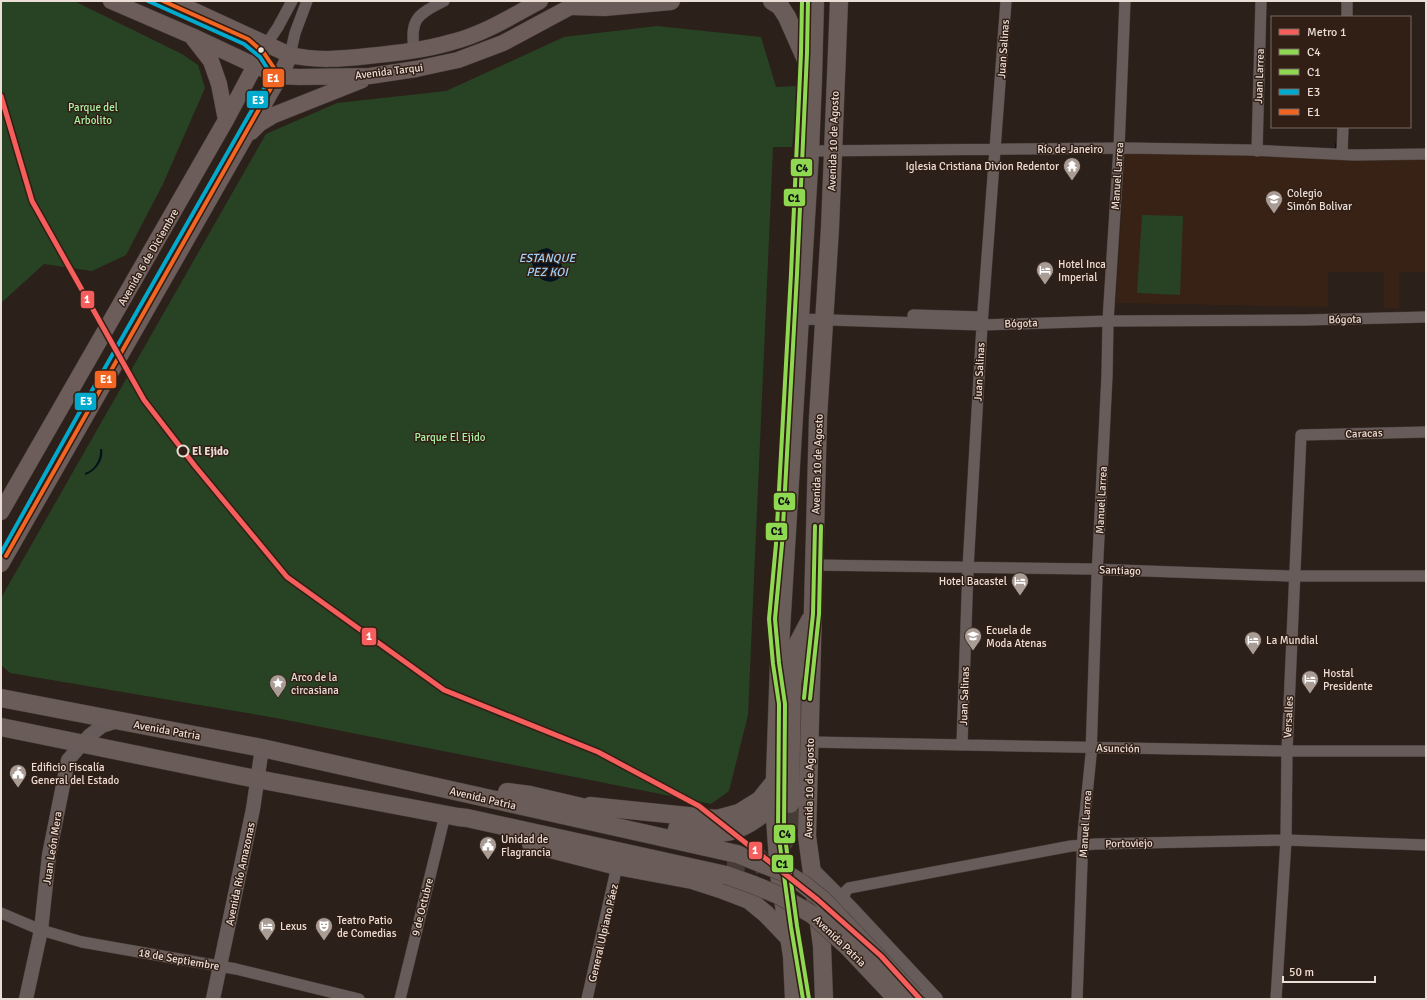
<svg xmlns="http://www.w3.org/2000/svg" width="1427" height="1000" font-family="Signika,sans-serif">
	<rect width="100%" height="100%" fill="#2b201a"/>
	<!-- built -->
	<path fill="#382215" d="M 1125,154 L 1426,155 L 1426,272 L 1399,272 L 1399,309 L 1384,308 L 1384,272 L 1328,272 L 1328,307 L 1116,303 Z"/>
	<!-- green -->
	<path fill="#284323" d="M 1,1 L 74,1 L 182,54 L 198,65 L 205,88 L 163,184 L 126,255 L 92,271 L 44,264 L 1,303 Z
		M 657,26 L 761,37 L 776,87 L 799,86 L 792,147 L 773,147 L 748,715 L 729,791 L 711,804 L 276,718 L 10,673 L 1,665 L 1,598 L 266,134 L 337,103 L 446,91 L 564,37 Z
		M 1142,215 L 1183,216 L 1180,295 L 1137,293 Z"/>
	<!-- water -->
	<path fill="#04111e" d="M 547,248 C 559,253 564,264 562,276 C 554,283 550,283 541,279 C 530,265 525,253 547,248 Z
		M 100,449 L 102,449 C 104,460 96,471 85,475 L 85,473 C 95,470 101,459 100,449 Z"/>
	<g fill="none" stroke-linecap="round" stroke-linejoin="round">
		<!-- stream -->
		<path stroke="#04111e" stroke-width="3.5" d="M 1336,153 L 1337,144"/>
		<!-- primary-tunnel -->
		<path stroke="#483c36" stroke-width="18" stroke-dasharray="18 9" stroke-linecap="butt" d="M 727,864 C 734,864 743,866 751,866 C 764,864 787,845 789,832 C 790,823 790,813 790,804"/>
		<!-- minor casing -->
		<g stroke="#443b36" stroke-width="12">
			<path id="minor" d="M 1347,17 L 1347,1
				M 266,45 L 278,27 L 292,1
				M 414,51 C 410,18 417,15 444,1
				M 290,55 L 295,33 L 307,1
				M 810,151 L 1126,148 L 1249,150 L 1354,155 L 1426,154
				M 1257,151 L 1261,1
				M 1342,154 L 1343,127
				M 913,315 L 982,317
				M 800,319 L 982,325 L 1108,321 L 1305,320 L 1426,317
				M 814,565 L 1090,569 L 1289,576 L 1426,576
				M 810,742 L 1287,751 L 1426,751
				M 962,744 L 968,568 L 982,325 L 1006,1
				M 843,899 L 846,891 L 849,888 L 1071,846 L 1096,844 L 1286,840 L 1426,845
				M 1,913 L 41,930 L 82,942 L 236,969 L 359,999
				M 400,999 L 445,815
				M 587,999 L 617,866
				M 1077,999 L 1083,834 L 1091,755 L 1097,576 L 1107,376 L 1108,321 L 1119,148 L 1125,1
				M 1276,999 L 1286,840 L 1287,751 L 1301,435 L 1426,432"/>
		</g>
		<!-- tertiary casing -->
		<g stroke="#443b36" stroke-width="15">
			<path id="tertiary" d="M 811,868 L 851,908 L 936,999
				M 26,999 L 41,930 L 49,855 L 68,760 L 89,736 L 102,726 L 117,721
				M 213,999 L 253,809 L 262,748"/>
		</g>
		<!-- secondary casing -->
		<g stroke="#443b36" stroke-width="17">
			<path id="secondary" d="M 111,1 L 192,36 L 256,66 L 280,76 L 299,77 L 370,76 L 416,69 L 458,60 L 503,43 L 572,6
				M 173,1 L 290,55 C 316,61 342,59 368,56 C 397,53 425,50 452,42 C 484,34 512,16 540,1
				M 193,38 L 211,61 L 219,84 L 226,120
				M 251,132 L 259,124 L 274,115 L 362,80
				M 1,512 L 226,120 L 266,45
				M 1,564 L 280,76 L 290,55"/>
		</g>
		<!-- primary casing -->
		<g stroke="#443b36" stroke-width="19">
			<path id="primary" d="M 772,1 L 780,6 L 787,17 L 811,71
				M 572,6 L 604,7 L 671,1
				M 1,698 L 262,748 L 737,854
				M 1,727 L 241,776 L 458,817 L 467,818 L 726,875
				M 507,792 L 530,795 L 603,812
				M 790,804 L 792,684 L 798,643 L 810,620
				M 590,806 L 717,819 L 739,813 L 760,800 L 775,781
				M 677,829 C 720,838 742,835 774,804
				M 531,844 L 617,866 L 692,880 L 723,890 L 749,900 L 766,914 L 789,938
				M 794,999 L 792,956 L 779,874 L 774,804 L 779,663 L 810,152 L 813,78 L 815,1
				M 824,999 L 822,946 L 807,836 L 818,418 L 830,228 L 839,1"/>
		</g>
		<!-- minor -->
		<use href="#minor" stroke="#675c5a" stroke-width="11"/>
		<!-- tertiary -->
		<use href="#tertiary" stroke="#675c5a" stroke-width="14"/>
		<!-- secondary -->
		<use href="#secondary" stroke="#6c5d5b" stroke-width="16"/>
		<!-- primary -->
		<use href="#primary" stroke="#6a5c59" stroke-width="18"/>
		<!-- primary-bridge casing -->
		<g stroke="#443b36" stroke-width="19" stroke-linecap="butt">
			<path id="primary-bridge" d="M 737,854 L 785,873 L 803,884 L 823,900 L 915,997
				M 726,875 L 754,885 L 778,895 L 813,915 L 848,947 L 897,999"/>
		</g>
		<!-- primary-bridge -->
		<use href="#primary-bridge" stroke="#6a5c59" stroke-width="18"/>
		<!-- bus-1 casing -->
		<g stroke="#311e14" stroke-width="7">
			<path id="bus-1" d="M 808,1 L 807,53 L 797,274 L 782,544 L 775,619 L 779,663 L 785,704 L 784,830 L 797,926 L 809,999
				M 804,698 L 813,614 L 815,526"/>
		</g>
		<!-- bus-2 casing -->
		<g stroke="#311e14" stroke-width="7">
			<path id="bus-2" d="M 802,1 L 801,53 L 791,274 L 776,544 L 769,619 L 773,664 L 779,704 L 778,831 L 791,927 L 803,999
				M 810,699 L 819,614 L 821,526"/>
		</g>
		<!-- bus-3 casing -->
		<g stroke="#311e14" stroke-width="7">
			<path id="bus-3" d="M 1,553 L 78,415 L 265,87 L 269,71 L 260,57 L 244,44 L 148,1"/>
		</g>
		<!-- bus-4 casing -->
		<g stroke="#311e14" stroke-width="7">
			<path id="bus-4" d="M 6,556 L 271,88 L 275,72 L 274,68 L 264,53 L 248,39 L 163,1"/>
		</g>
		<!-- bus-1 -->
		<use href="#bus-1" stroke="#8fd952" stroke-width="4"/>
		<!-- bus-2 -->
		<use href="#bus-2" stroke="#8fd952" stroke-width="4"/>
		<!-- bus-3 -->
		<use href="#bus-3" stroke="#00a9ce" stroke-width="4"/>
		<!-- bus-4 -->
		<use href="#bus-4" stroke="#f26522" stroke-width="4"/>
		<!-- metro-1 casing -->
		<g stroke="#311e14" stroke-width="8">
			<path id="metro-1" d="M 1,96 L 32,201 L 144,400 L 195,466 L 287,577 L 444,690 L 598,752 L 699,806 L 818,900 L 881,956 L 920,999"/>
		</g>
		<!-- metro-1 -->
		<use href="#metro-1" stroke="#f55e5d" stroke-width="5"/>
	</g>
	<!-- icons -->
	<defs>
		<g id="temple-pin" transform="scale(0.9)"><path d="M0 17L-7.5 6A9.5 9.5 0 1 1 7.5 6Z" fill="#a89c95" stroke="#311e14"/><path d="M0-6L5-2H3V0L6.5 2.5H4V6H1.5V3h-3V6H-4V2.5H-6.5L-3 0V-2H-5Z" fill="#fff"/></g>
		<g id="university-pin" transform="scale(0.9)"><path d="M0 17L-7.5 6A9.5 9.5 0 1 1 7.5 6Z" fill="#a89c95" stroke="#311e14"/><path d="M0-5L7-2L0 1L-7-2ZM-4 1L0 2.5L4 1V4Q0 6-4 4Z" fill="#fff"/></g>
		<g id="hotel-pin" transform="scale(0.9)"><path d="M0 17L-7.5 6A9.5 9.5 0 1 1 7.5 6Z" fill="#a89c95" stroke="#311e14"/><path d="M-6-4.5h1.5V1H6V5H4.5V3h-9V5H-6ZM-4 0a1.8 1.8 0 1 1 3.6 0ZM.5 0V-2.5h3Q6-2.5 6 0Z" fill="#fff"/></g>
		<g id="school-pin" transform="scale(0.9)"><path d="M0 17L-7.5 6A9.5 9.5 0 1 1 7.5 6Z" fill="#a89c95" stroke="#311e14"/><path d="M0-5L7-2L0 1L-7-2ZM-4 1L0 2.5L4 1V4Q0 6-4 4Z" fill="#fff"/></g>
		<g id="sight-pin" transform="scale(0.9)"><path d="M0 17L-7.5 6A9.5 9.5 0 1 1 7.5 6Z" fill="#a89c95" stroke="#311e14"/><path d="M0-6L1.8-2.2L6-1.7L2.9 1.2L3.7 5.4L0 3.3L-3.7 5.4L-2.9 1.2L-6-1.7L-1.8-2.2Z" fill="#fff"/></g>
		<g id="civic-pin" transform="scale(0.9)"><path d="M0 17L-7.5 6A9.5 9.5 0 1 1 7.5 6Z" fill="#a89c95" stroke="#311e14"/><path d="M-.6-6.5H3V-4.5H.6V-3L4-1V1h2V6H-6V1h2V-1L-.6-3ZM-1.2 2.5V6h2.4V2.5Z" fill="#fff"/></g>
		<g id="theatre-pin" transform="scale(0.9)"><path d="M0 17L-7.5 6A9.5 9.5 0 1 1 7.5 6Z" fill="#a89c95" stroke="#311e14"/><path d="M-5-5.5Q0-4 5-5.5V0Q5 5 0 6Q-5 5-5 0ZM-3.3-2.5H-1v1.5H-3.3ZM1-2.5H3.3v1.5H1ZM-2.8 1Q0 5.5 2.8 1Z" fill="#fff"/></g>
	</defs>
	<g fill-rule="evenodd">
		<use href="#temple-pin" x="1072" y="166"/>
		<use href="#university-pin" x="1274" y="199"/>
		<use href="#hotel-pin" x="1045" y="270"/>
		<use href="#hotel-pin" x="1020" y="581"/>
		<use href="#school-pin" x="973" y="636"/>
		<use href="#hotel-pin" x="1253" y="640"/>
		<use href="#hotel-pin" x="1310" y="679"/>
		<use href="#sight-pin" x="278" y="683"/>
		<use href="#civic-pin" x="18" y="773"/>
		<use href="#civic-pin" x="488" y="845"/>
		<use href="#hotel-pin" x="267" y="926"/>
		<use href="#theatre-pin" x="324" y="926"/>
	</g>
	<!-- markers -->
	<circle fill="#ebded7" stroke="#311e14" stroke-width="1.5" cx="261" cy="50" r="3.5"/>
	<circle fill="#311e14" stroke="#ebded7" stroke-width="2" cx="183" cy="451" r="5.5"/>
	<g text-anchor="middle" stroke-width="3" stroke-linejoin="round" paint-order="stroke">
		<!-- street labels -->
		<g font-size="11" fill="#ebded7" stroke="#311e14">
			<text transform="translate(1003 49) rotate(-86)" y="4">Juan Salinas</text>
			<text transform="translate(389 71) rotate(-7)" y="4">Avenida Tarqui</text>
			<text transform="translate(1259 76) rotate(-88)" y="4">Juan Larrea</text>
			<text transform="translate(833 141) rotate(-88)" y="4">Avenida 10 de Agosto</text>
			<text x="1070" y="153">Río de Janeiro</text>
			<text transform="translate(1117 176) rotate(-86)" y="4">Manuel Larrea</text>
			<text transform="translate(148 257) rotate(-60)" y="4">Avenida 6 de Diciembre</text>
			<text transform="translate(1345 319) rotate(-1)" y="4">Bógota</text>
			<text transform="translate(1021 323) rotate(-2)" y="4">Bógota</text>
			<text transform="translate(979 372) rotate(-87)" y="4">Juan Salinas</text>
			<text transform="translate(1364 433) rotate(-2)" y="4">Caracas</text>
			<text transform="translate(817 464) rotate(-88)" y="4">Avenida 10 de Agosto</text>
			<text transform="translate(1101 500) rotate(-87)" y="4">Manuel Larrea</text>
			<text transform="translate(1120 570) rotate(2)" y="4">Santiago</text>
			<text transform="translate(964 696) rotate(-88)" y="4">Juan Salinas</text>
			<text transform="translate(1288 717) rotate(-87)" y="4">Versalles</text>
			<text transform="translate(167 730) rotate(10)" y="4">Avenida Patria</text>
			<text transform="translate(1118 748) rotate(1)" y="4">Asunción</text>
			<text transform="translate(809 788) rotate(-89)" y="4">Avenida 10 de Agosto</text>
			<text transform="translate(483 798) rotate(13)" y="4">Avenida Patria</text>
			<text transform="translate(1085 824) rotate(-86)" y="4">Manuel Larrea</text>
			<text transform="translate(1129 843) rotate(-1)" y="4">Portoviejo</text>
			<text transform="translate(52 848) rotate(-81)" y="4">Juan León Mera</text>
			<text transform="translate(240 874) rotate(-78)" y="4">Avenida Río Amazonas</text>
			<text transform="translate(422 907) rotate(-76)" y="4">9 de Octubre</text>
			<text transform="translate(603 933) rotate(-77)" y="4">General Ulpiano Páez</text>
			<text transform="translate(840 941) rotate(44)" y="4">Avenida Patria</text>
			<text transform="translate(179 959) rotate(10)" y="4">18 de Septiembre</text>
		</g>
		<!-- park labels -->
		<g font-size="11" fill="#a9f2a3" stroke="#311e14">
			<text x="93" y="111">Parque del<tspan x="93" dy="13">Arbolito</tspan></text>
			<text x="450" y="441">Parque El Ejido</text>
		</g>
		<!-- poi labels -->
		<g font-size="11" fill="#ebded7" stroke="#311e14" text-anchor="start">
			<text x="1059" y="170" text-anchor="end">Iglesia Cristiana Divion Redentor</text>
			<text x="1287" y="197">Colegio<tspan x="1287" dy="13">Simón Bolivar</tspan></text>
			<text x="1058" y="268">Hotel Inca<tspan x="1058" dy="13">Imperial</tspan></text>
			<text x="1007" y="585" text-anchor="end">Hotel Bacastel</text>
			<text x="986" y="634">Ecuela de<tspan x="986" dy="13">Moda Atenas</tspan></text>
			<text x="1266" y="644">La Mundial</text>
			<text x="1323" y="677">Hostal<tspan x="1323" dy="13">Presidente</tspan></text>
			<text x="291" y="681">Arco de la<tspan x="291" dy="13">circasiana</tspan></text>
			<text x="31" y="771">Edificio Fiscalía<tspan x="31" dy="13">General del Estado</tspan></text>
			<text x="501" y="843">Unidad de<tspan x="501" dy="13">Flagrancia</tspan></text>
			<text x="337" y="924">Teatro Patio<tspan x="337" dy="13">de Comedias</tspan></text>
			<text x="280" y="930">Lexus</text>
		</g>
		<!-- stop labels -->
		<g font-size="11" font-weight="bold" fill="#ebded7" stroke="#311e14" text-anchor="start">
			<text x="192" y="455">El Ejido</text>
		</g>
		<!-- water labels -->
		<g font-size="12" font-style="italic" fill="#9ed1f9" stroke="#311e14">
			<text x="547" y="262">ESTANQUE<tspan x="547" dy="14">PEZ KOI</tspan></text>
		</g>
	</g>
	<g stroke="#311e14" stroke-width="1.5">
		<rect x="262" y="68" width="23" height="20" rx="4" fill="#f26522"/>
		<rect x="246" y="90" width="23" height="19" rx="4" fill="#00a9ce"/>
		<rect x="790" y="158" width="23" height="19" rx="4" fill="#8fd952"/>
		<rect x="783" y="188" width="23" height="19" rx="4" fill="#8fd952"/>
		<rect x="80" y="290" width="15" height="19" rx="4" fill="#f55e5d"/>
		<rect x="94" y="370" width="23" height="19" rx="4" fill="#f26522"/>
		<rect x="74" y="392" width="23" height="19" rx="4" fill="#00a9ce"/>
		<rect x="773" y="492" width="23" height="19" rx="4" fill="#8fd952"/>
		<rect x="765" y="522" width="23" height="19" rx="4" fill="#8fd952"/>
		<rect x="361" y="627" width="16" height="19" rx="4" fill="#f55e5d"/>
		<rect x="773" y="824" width="23" height="20" rx="4" fill="#8fd952"/>
		<rect x="748" y="841" width="15" height="19" rx="4" fill="#f55e5d"/>
		<rect x="771" y="854" width="23" height="19" rx="4" fill="#8fd952"/>
	</g>
	<g font-size="11" text-anchor="middle" font-weight="bold" fill="#fff">
		<text x="273" y="82">E1</text>
		<text x="258" y="104">E3</text>
		<text x="87" y="303">1</text>
		<text x="106" y="383">E1</text>
		<text x="86" y="405">E3</text>
		<text x="369" y="640">1</text>
		<text x="755" y="854">1</text>
	</g>
	<g font-size="11" text-anchor="middle" font-weight="bold" fill="#111">
		<text x="802" y="172">C4</text>
		<text x="794" y="202">C1</text>
		<text x="784" y="505">C4</text>
		<text x="777" y="535">C1</text>
		<text x="785" y="838">C4</text>
		<text x="782" y="868">C1</text>
	</g>
	<!-- border -->
	<rect width="1427" height="1000" fill="none" stroke="#ebded7" stroke-width="4"/>
	<!-- legend -->
	<rect x="1271" y="16" width="140" height="112" fill="#311e14" stroke="#7b6b62"/>
	<rect x="1279" y="29" width="20" height="6" fill="#f55e5d" stroke="#7b6b62"/>
	<text x="1307" y="36" font-size="12" fill="#ebded7">Metro 1</text>
	<rect x="1279" y="49" width="20" height="6" fill="#8fd952" stroke="#7b6b62"/>
	<text x="1307" y="56" font-size="12" fill="#ebded7">C4</text>
	<rect x="1279" y="69" width="20" height="6" fill="#8fd952" stroke="#7b6b62"/>
	<text x="1307" y="76" font-size="12" fill="#ebded7">C1</text>
	<rect x="1279" y="89" width="20" height="6" fill="#00a9ce" stroke="#7b6b62"/>
	<text x="1307" y="96" font-size="12" fill="#ebded7">E3</text>
	<rect x="1279" y="109" width="20" height="6" fill="#f26522" stroke="#7b6b62"/>
	<text x="1307" y="116" font-size="12" fill="#ebded7">E1</text>
	<!-- scale -->
	<path d="M1283 976v6h92v-6" fill="none" stroke="#ebded7" stroke-width="2"/>
	<text x="1289" y="976" font-size="12" fill="#ebded7" stroke="#311e14" stroke-width="3" paint-order="stroke">50 m</text>
</svg>
